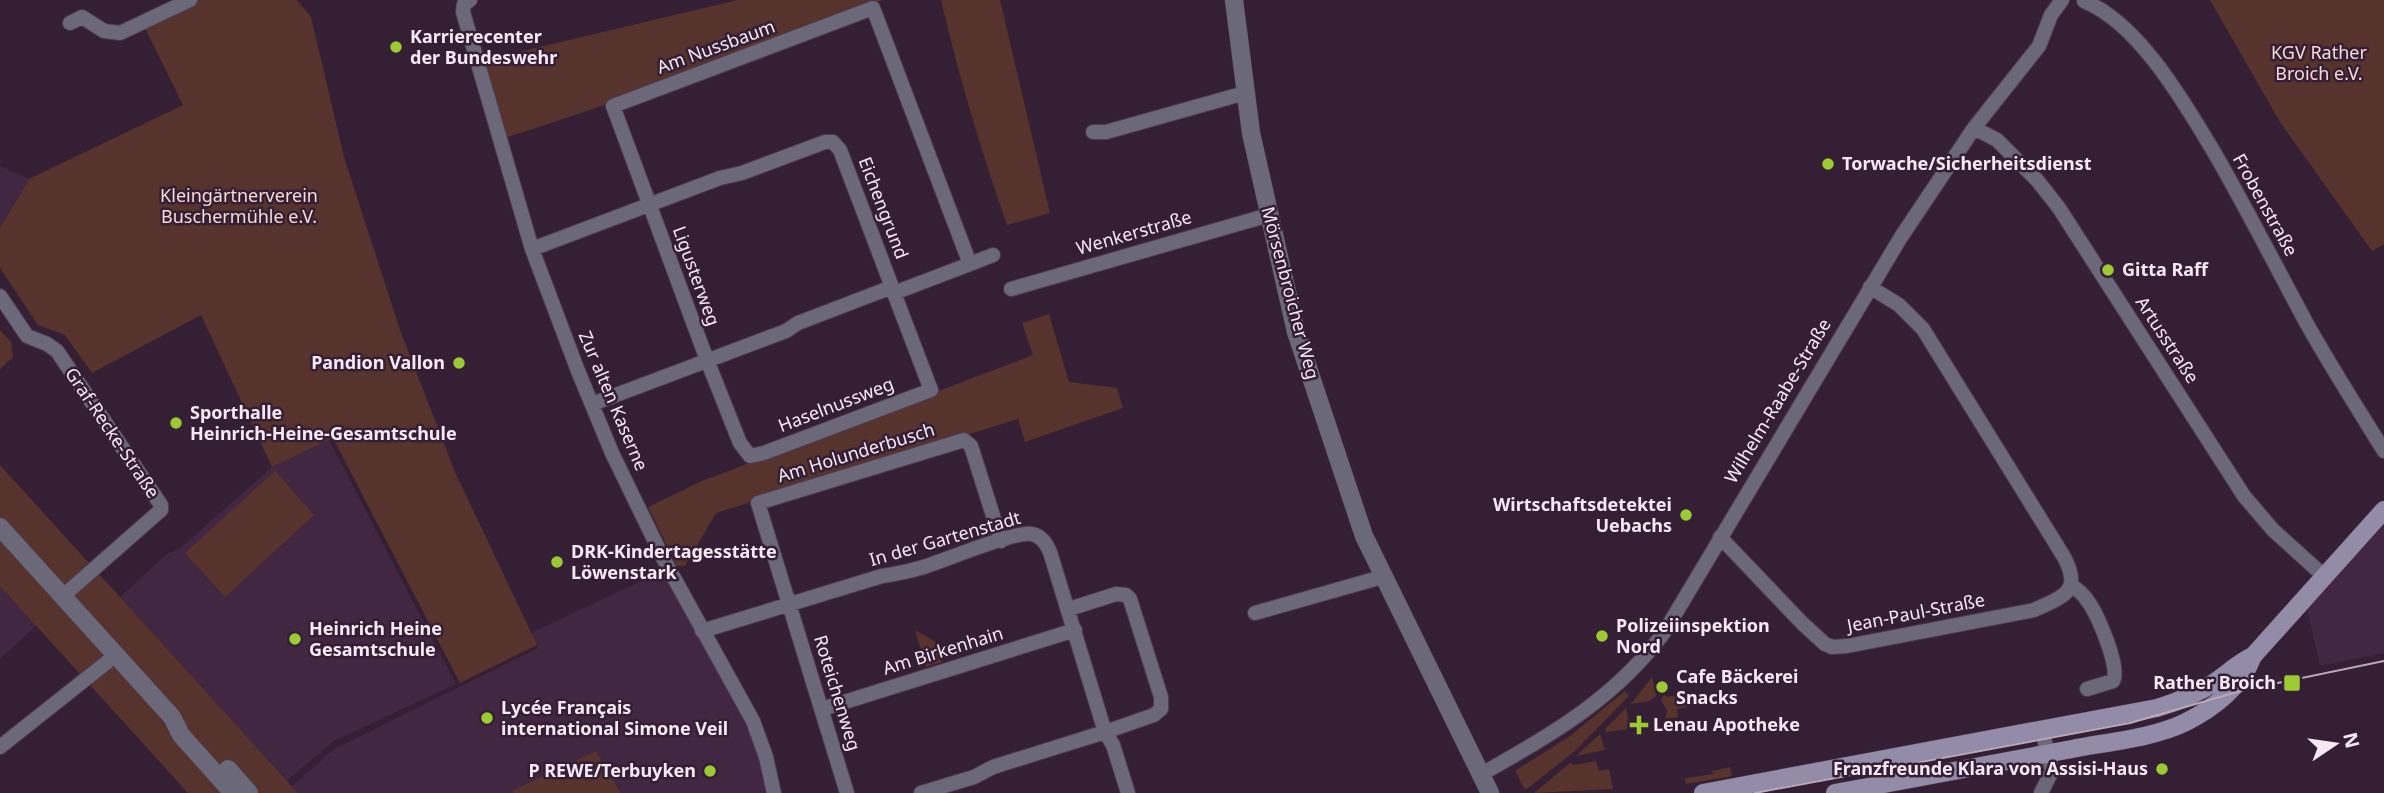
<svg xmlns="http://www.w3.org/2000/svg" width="2384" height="793" font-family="'Noto Sans',sans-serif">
	<rect width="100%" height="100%" fill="#341f34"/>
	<!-- built -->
	<path fill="#412741" d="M 0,166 L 29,179 L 0,228 Z
		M 329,440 L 456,684 L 334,741 L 287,781 L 120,597 L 168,553 L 179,549 L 272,467 Z
		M 2384,524 L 2384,653 L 2320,666 L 2307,609 Z
		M 666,569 L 749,716 L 773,793 L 621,793 L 596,751 L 513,793 L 298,793 L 292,786 L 334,749 L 538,648 L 531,633 Z
		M 0,579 L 40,622 L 0,659 Z"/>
	<!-- green -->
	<path fill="#56342d" d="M 199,0 L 297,0 L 311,17 L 344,157 L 400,330 L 455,472 L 537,645 L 460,683 L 333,438 L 272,467 L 201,315 L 92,373 L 65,335 L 38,325 L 0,268 L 0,228 L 29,179 L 183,105 L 144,26 Z
		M 738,0 L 883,0 C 758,47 635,98 507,137 L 485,60 Z
		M 941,0 L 1000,0 L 1050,213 L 1007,225 C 981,151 959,77 941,0 Z
		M 2210,0 L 2384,0 L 2384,244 L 2372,251 L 2280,122 Z
		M 1049,314 L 1069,382 L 1117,388 L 1123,408 L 1025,442 L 1018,419 L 716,513 L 685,566 L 677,566 L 648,507 L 702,481 L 1033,355 L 1022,323 Z
		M 0,330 L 11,342 L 13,357 L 0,369 Z
		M 0,465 L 298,793 L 188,793 L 0,586 Z
		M 275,471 L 314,515 L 225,597 L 185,553 Z
		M 915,630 L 936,642 L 942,662 L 926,667 Z
		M 1652,677 L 1656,696 L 1649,701 L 1631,704 Z
		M 1625,691 L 1629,696 L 1575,751 L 1527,789 L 1524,788 L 1515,771 L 1570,736 Z
		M 1679,691 L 1688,707 L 1677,709 L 1678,717 L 1665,719 L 1667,711 L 1661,699 L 1664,695 L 1668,697 L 1676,695 Z
		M 1626,708 L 1630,729 L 1606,732 L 1605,729 Z
		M 1600,734 L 1605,750 L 1576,756 Z
		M 596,751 L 621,793 L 513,793 L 512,791 Z
		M 1596,761 L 1599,771 L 1609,769 L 1613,789 L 1534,793 L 1570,763 L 1574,765 Z
		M 1730,767 L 1732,776 L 1686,784 L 1685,778 L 1713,774 L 1712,771 Z"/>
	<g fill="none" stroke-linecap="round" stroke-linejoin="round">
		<!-- minor casing -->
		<g stroke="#4f3b4f" stroke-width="16">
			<path id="minor" d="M 470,0 L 464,4 L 463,12 L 532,249 L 578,371 L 612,453 L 663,558 L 753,721 L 766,757 L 774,793
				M 2084,1 C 2138,23 2182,99 2211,147 C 2245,205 2275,265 2307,324 C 2331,367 2358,409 2384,451
				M 70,23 L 82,17 L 104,31 L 120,33 L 190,0
				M 1974,128 L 1997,140 L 2037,180 L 2059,208 L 2244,496 L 2273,530 L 2325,577
				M 1093,132 L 1106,132 L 1245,93
				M 532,249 L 720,178 L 742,173 L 825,142 L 833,142 L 840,150 L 892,287 L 798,323 L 786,331 L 592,404
				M 970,264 L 993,255
				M 892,287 L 894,293 L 931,390 L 764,453 L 750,456 L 740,443 L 707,360 L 613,106 L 873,8 L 970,264 L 894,293
				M 1011,289 L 1269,215
				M 0,296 L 27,336 L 47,344 L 57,351 L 161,505 L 161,510 L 63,596
				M 1720,537 L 1803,624 L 1825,644 L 1832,647 L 1847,646 L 2034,610 C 2065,596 2082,591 2064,557 L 1923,329 L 1899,305 L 1870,287
				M 2071,585 C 2077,589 2083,594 2087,600 C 2097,613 2121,668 2113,681 L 2087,689
				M 1255,613 L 1382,577
				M 702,631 L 882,576 C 895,574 907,572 920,568 C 942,562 1013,531 1031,534 C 1041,535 1046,543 1050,552 L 1105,732 L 1113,745 L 1128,793
				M 822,709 L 1075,630
				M 0,747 L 116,655
				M 1480,775 C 1552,734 1615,699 1665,631 L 1901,237 L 1974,128 L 2039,46 L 2051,15 L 2062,0
				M 847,793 L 758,503 L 964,440 L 971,446 L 1001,541
				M 921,793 L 974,777 L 993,767 L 1105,732 L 1154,715 L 1161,709 L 1161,697 L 1130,599 L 1126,595 L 1116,594 L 1069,609
				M 2041,793 L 2052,771 L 2042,730"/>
		</g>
		<!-- tertiary casing -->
		<g stroke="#4f3b4f" stroke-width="19">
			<path id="tertiary" d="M 1234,0 L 1251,133 L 1296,332 L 1364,536 L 1490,793
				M 0,527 L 172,717 L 181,735 L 233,793
				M 228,769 L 249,793"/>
		</g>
		<!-- secondary casing -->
		<g stroke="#4f3b4f" stroke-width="19">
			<path id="secondary" d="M 1703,793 L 2157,708 C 2177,702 2197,694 2215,682 C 2228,673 2238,663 2253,656
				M 1835,793 C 1914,778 1993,764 2072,749 C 2107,742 2154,738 2186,722 C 2214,708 2242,686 2253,656 L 2384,510"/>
		</g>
		<!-- minor -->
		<use href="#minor" stroke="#6b6879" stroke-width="14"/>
		<!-- tertiary -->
		<use href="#tertiary" stroke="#6b6879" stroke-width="18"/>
		<!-- secondary -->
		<use href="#secondary" stroke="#928ca8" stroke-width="18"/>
		<!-- tram -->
		<path stroke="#baa9b9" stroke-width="2" d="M 1755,793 L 2130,723 L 2244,690 L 2384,661"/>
	</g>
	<!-- markers -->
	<g fill="#9cca32" stroke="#341f34" stroke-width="2.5">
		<circle cx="396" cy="47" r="7"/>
		<circle cx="1828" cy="164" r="7"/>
		<circle cx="2108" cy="270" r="7"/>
		<circle cx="459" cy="363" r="7"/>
		<circle cx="176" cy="423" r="7"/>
		<circle cx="1686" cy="515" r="7"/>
		<circle cx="557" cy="562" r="7"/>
		<circle cx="1602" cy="636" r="7"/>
		<circle cx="295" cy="639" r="7"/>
		<rect x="2283" y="674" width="18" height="18" rx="3.5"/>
		<circle cx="1662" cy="687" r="7"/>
		<circle cx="487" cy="718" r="7"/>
		<path d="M1635.5 714.5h7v7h7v7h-7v7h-7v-7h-7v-7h7z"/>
		<circle cx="2162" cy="769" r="7"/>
		<circle cx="710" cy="771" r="7"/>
	</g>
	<g text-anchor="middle" stroke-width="5" stroke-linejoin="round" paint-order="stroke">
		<!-- poi labels -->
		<g font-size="18" font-weight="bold" fill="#f7e8f6" stroke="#341f34" text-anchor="start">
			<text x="410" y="43">Karrierecenter<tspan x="410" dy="21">der Bundeswehr</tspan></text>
			<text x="1842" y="170">Torwache/Sicherheitsdienst</text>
			<text x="2122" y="276">Gitta Raff</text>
			<text x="445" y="369" text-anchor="end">Pandion Vallon</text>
			<text x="190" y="419">Sporthalle<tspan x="190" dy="21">Heinrich-Heine-Gesamtschule</tspan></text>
			<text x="1672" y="511" text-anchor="end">Wirtschaftsdetektei<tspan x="1672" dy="21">Uebachs</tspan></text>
			<text x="571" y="558">DRK-Kindertagesstätte<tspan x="571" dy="21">Löwenstark</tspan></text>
			<text x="1616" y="632">Polizeiinspektion<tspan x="1616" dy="21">Nord</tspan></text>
			<text x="309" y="635">Heinrich Heine<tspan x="309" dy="21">Gesamtschule</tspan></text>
			<text x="1676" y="683">Cafe Bäckerei<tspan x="1676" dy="21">Snacks</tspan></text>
			<text x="2276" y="689" text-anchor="end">Rather Broich</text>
			<text x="501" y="714">Lycée Français<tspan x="501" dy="21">international Simone Veil</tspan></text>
			<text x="1653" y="731">Lenau Apotheke</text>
			<text x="2148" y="775" text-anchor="end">Franzfreunde Klara von Assisi-Haus</text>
			<text x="696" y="777" text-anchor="end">P REWE/Terbuyken</text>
		</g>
		<!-- street labels -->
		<g font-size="18" fill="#f7e8f6" stroke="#341f34">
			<text transform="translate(716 47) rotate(-20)" y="6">Am Nussbaum</text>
			<text transform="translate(2265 205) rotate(61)" y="6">Frobenstraße</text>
			<text transform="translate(883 208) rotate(69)" y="6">Eichengrund</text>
			<text transform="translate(1134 233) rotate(-16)" y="6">Wenkerstraße</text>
			<text transform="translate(696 276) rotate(70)" y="6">Ligusterweg</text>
			<text transform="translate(1290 293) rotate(75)" y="6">Mörsenbroicher Weg</text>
			<text transform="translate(2167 340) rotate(57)" y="6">Artusstraße</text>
			<text transform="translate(613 401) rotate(67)" y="6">Zur alten Kaserne</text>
			<text transform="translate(1778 401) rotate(-59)" y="6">Wilhelm-Raabe-Straße</text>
			<text transform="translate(836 405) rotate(-21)" y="6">Haselnussweg</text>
			<text transform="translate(112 433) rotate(56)" y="6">Graf-Recke-Straße</text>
			<text transform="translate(856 453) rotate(-17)" y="6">Am Holunderbusch</text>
			<text transform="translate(945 539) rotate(-16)" y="6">In der Gartenstadt</text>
			<text transform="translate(1916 613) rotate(-11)" y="6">Jean-Paul-Straße</text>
			<text transform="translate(943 651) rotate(-17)" y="6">Am Birkenhain</text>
			<text transform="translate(837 693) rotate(73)" y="6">Roteichenweg</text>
		</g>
		<!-- park labels -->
		<g font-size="18" fill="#f9d9d3" stroke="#341f34">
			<text x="2319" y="59">KGV Rather<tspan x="2319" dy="21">Broich e.V.</tspan></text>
			<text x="239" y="202">Kleingärtnerverein<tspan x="239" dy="21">Buschermühle e.V.</tspan></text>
		</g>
	</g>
	<!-- north arrow -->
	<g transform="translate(2335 744) rotate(77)" stroke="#341f34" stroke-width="5" paint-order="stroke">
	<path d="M0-5L12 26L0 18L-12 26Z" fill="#f7e8f6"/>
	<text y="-10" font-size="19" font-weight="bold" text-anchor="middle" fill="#f7e8f6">N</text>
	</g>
</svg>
